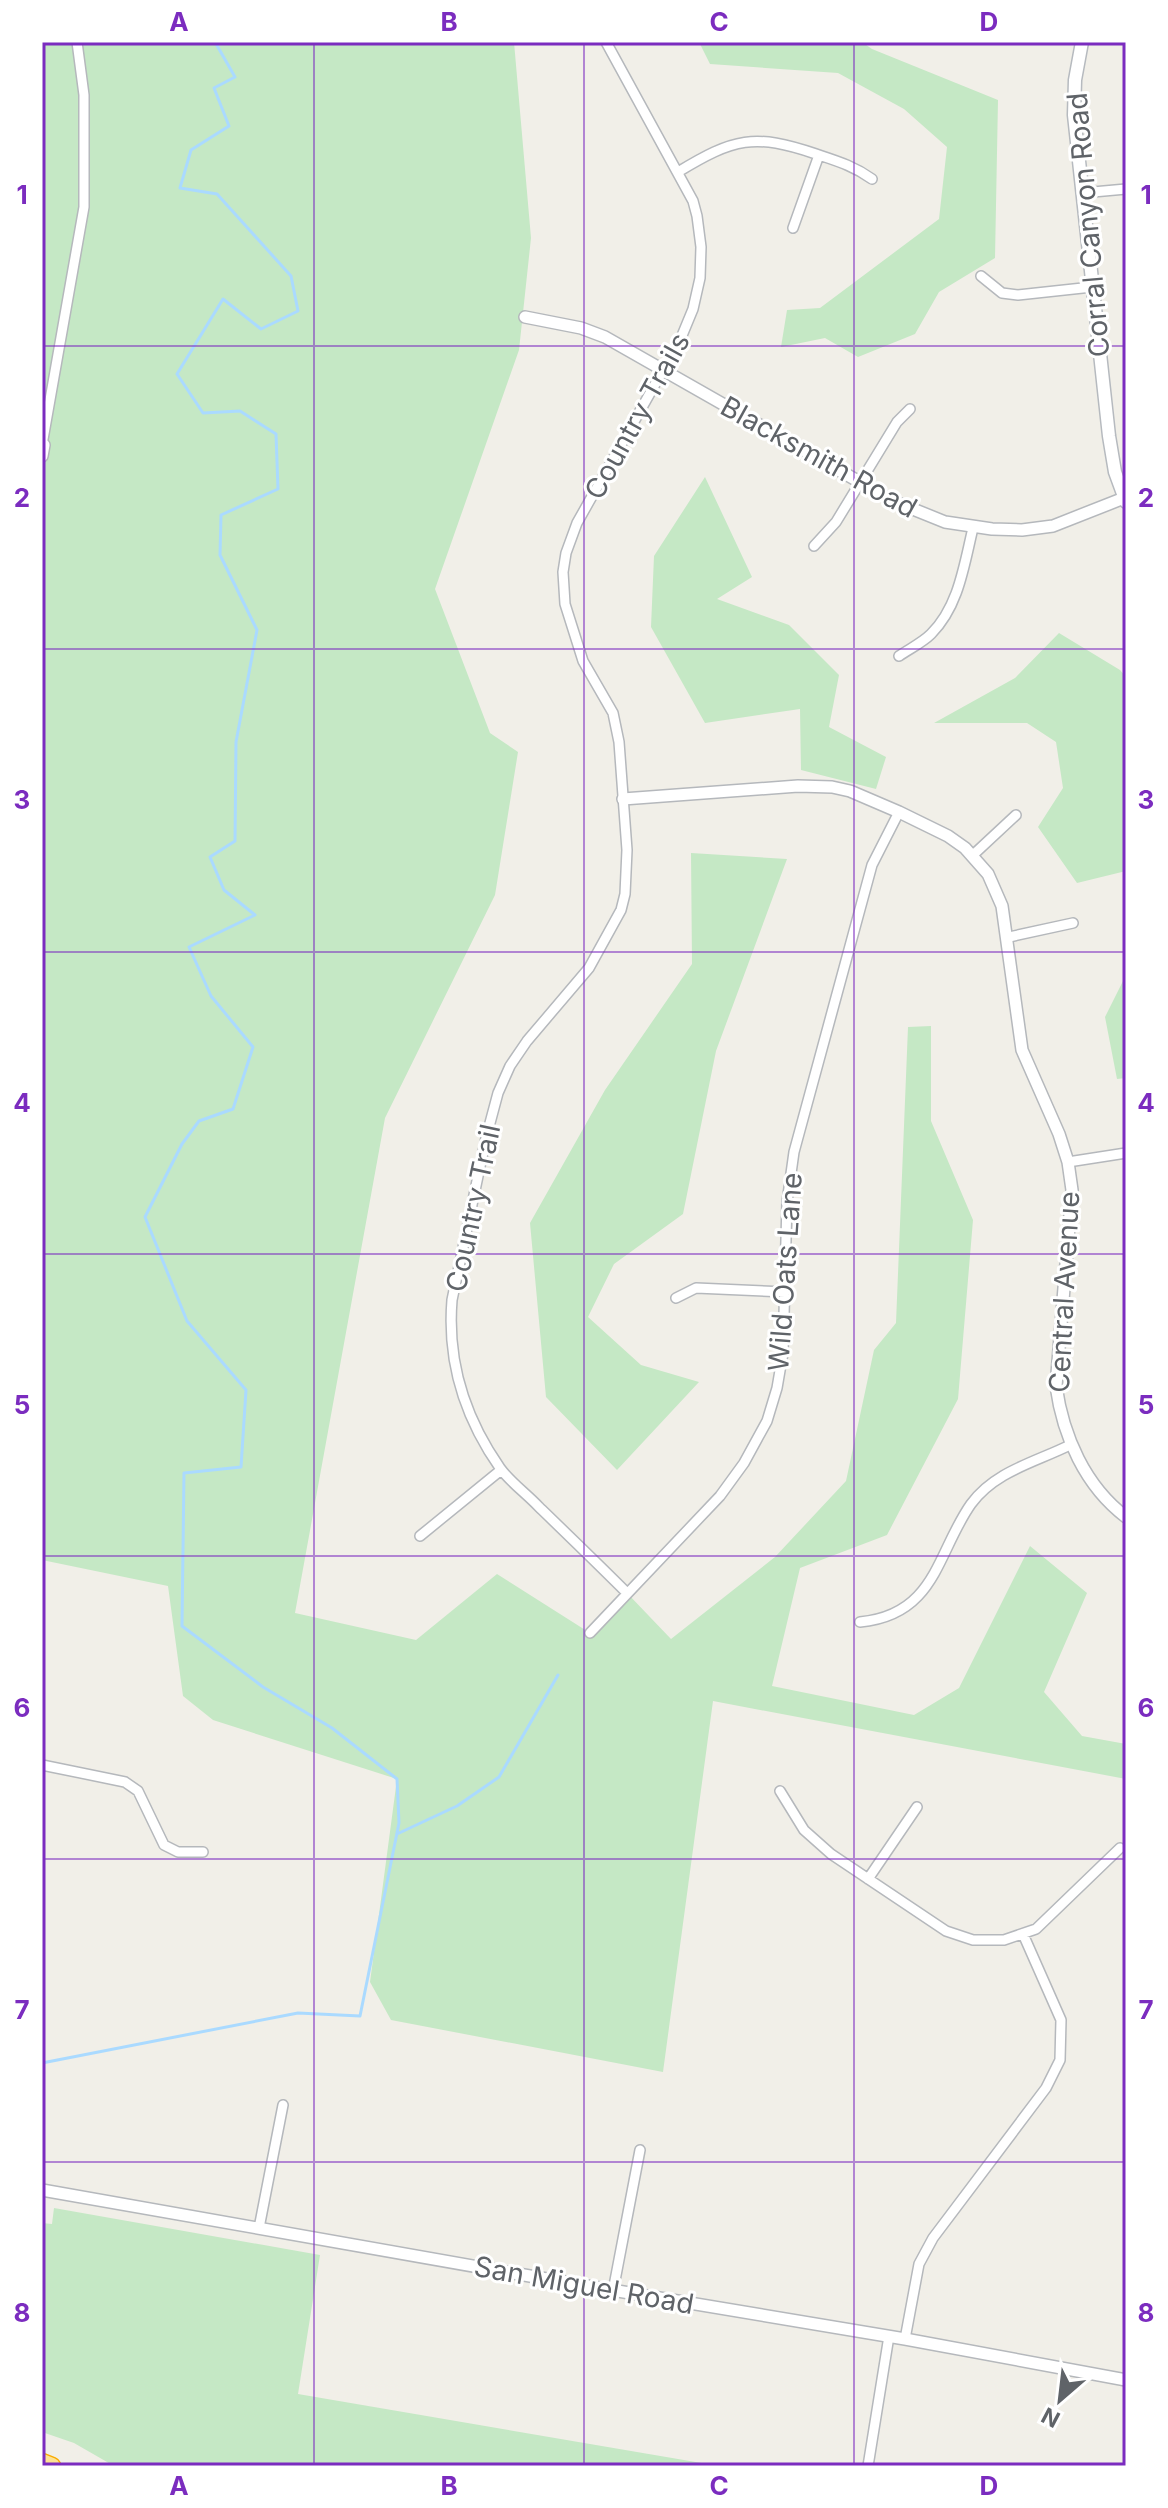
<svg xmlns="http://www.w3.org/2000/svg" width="1168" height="2508" font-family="Inter,sans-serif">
	<rect width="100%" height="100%" fill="#f1efe8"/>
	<!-- green -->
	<path fill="#c5e8c5" d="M 42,42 L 514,42 L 531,238 L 519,350 L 435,589 L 490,733 L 518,752 L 495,895 L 385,1118 L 295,1613 L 416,1640 L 497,1574 L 590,1633 L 627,1593 L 671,1639 L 775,1557 L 846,1481 L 874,1350 L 896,1323 L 908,1027 L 931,1026 L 931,1121 L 973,1220 L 958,1399 L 887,1535 L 800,1568 L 772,1686 L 914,1715 L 959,1688 L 1030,1546 L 1087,1593 L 1044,1692 L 1082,1736 L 1126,1744 L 1126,1779 L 713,1701 L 663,2072 L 391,2020 L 370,1982 L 397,1779 L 213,1720 L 183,1696 L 168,1586 L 42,1560 Z
		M 699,42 L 862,42 L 872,49 L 998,100 L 995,258 L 939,292 L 915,334 L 858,357 L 825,338 L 781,347 L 787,310 L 820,308 L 939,219 L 947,147 L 904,109 L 838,73 L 710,64 Z
		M 705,477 L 752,577 L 717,599 L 789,625 L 839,675 L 829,727 L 886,757 L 876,789 L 801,770 L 800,709 L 705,723 L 651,627 L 654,556 Z
		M 1059,633 L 1120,670 L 1126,677 L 1126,871 L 1077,883 L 1038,827 L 1063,788 L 1056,742 L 1027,723 L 934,723 L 1015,678 Z
		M 691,853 L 787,859 L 716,1051 L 683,1214 L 614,1264 L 588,1317 L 641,1365 L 699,1382 L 617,1470 L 546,1397 L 530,1223 L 605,1090 L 692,964 Z
		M 1126,975 L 1126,1078 L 1117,1079 L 1105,1017 Z
		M 54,2208 L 320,2255 L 298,2394 L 719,2466 L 114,2466 L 74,2443 L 42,2432 L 42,2223 L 52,2224 Z"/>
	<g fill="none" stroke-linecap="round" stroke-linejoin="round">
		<!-- stream -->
		<path stroke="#aadaff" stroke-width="3" d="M 397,1834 L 457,1806 L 499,1777 L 558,1675
			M 42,2063 L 298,2013 L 360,2016 L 399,1823 L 397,1779 L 332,1728 L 263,1687 L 182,1626 L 184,1473 L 241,1467 L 246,1390 L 187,1321 L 145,1217 L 182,1144 L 199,1121 L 233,1109 L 253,1047 L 211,996 L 189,947 L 255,915 L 224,890 L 210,857 L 235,841 L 236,742 L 257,630 L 220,555 L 221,515 L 278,489 L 276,434 L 240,411 L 203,413 L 177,374 L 223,299 L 261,329 L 298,311 L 291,276 L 217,194 L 180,188 L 191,150 L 229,126 L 214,88 L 235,77 L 215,42"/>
		<!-- minor casing -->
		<g stroke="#b5b8bc" stroke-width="12">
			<path id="minor" d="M 606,42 L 693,201 L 697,216 L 701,247 L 700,278 L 693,309 L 681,338 L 577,523 L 566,553 L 563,572 L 565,604 L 583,661 L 613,713 L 619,742 L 627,850 L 625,894 L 621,910 L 589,968 L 527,1041 L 510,1066 L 498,1093 L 486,1138 L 452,1300 C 447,1361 465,1418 500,1468 C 510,1482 527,1494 539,1507 C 569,1536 598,1564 627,1593
				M 678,172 C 734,138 754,133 816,154 C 837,161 854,166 872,179
				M 1082,193 L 1126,189
				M 793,228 L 819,155
				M 981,276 L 1002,293 L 1018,295 L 1092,287
				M 42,445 L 84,207 L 84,95 L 77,42
				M 814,546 L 836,522 L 897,422 L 910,409
				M 899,656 C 909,649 922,643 931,634 C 959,606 964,565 973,528
				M 973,855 L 1016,815
				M 1009,937 L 1073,923
				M 1068,1162 L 1126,1153
				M 676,1298 L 696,1288 L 785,1292
				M 420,1536 L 501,1470
				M 860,1622 C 936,1615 937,1552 971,1504 C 995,1471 1036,1462 1070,1445
				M 590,1633 L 720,1496 L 744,1463 L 767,1421 L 777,1388 L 783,1353 L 787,1202 L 794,1152 L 872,865 L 899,812
				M 42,1765 L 125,1782 L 138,1791 L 164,1845 L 178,1852 L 203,1852
				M 780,1791 L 804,1830 L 831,1854 L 946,1931 L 973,1940 L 1004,1940 L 1036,1929 L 1120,1848
				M 868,1879 L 917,1807
				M 259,2228 L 283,2105
				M 613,2291 L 640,2150
				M 905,2339 L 919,2264 L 933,2238 L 1046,2088 L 1060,2060 L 1061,2020 L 1023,1934
				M 868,2466 L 889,2336"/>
		</g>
		<!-- tertiary casing -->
		<g stroke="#b5b8bc" stroke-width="14">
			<path id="tertiary" d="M 525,317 L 581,328 L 605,337 L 893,501 L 945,522 L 992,529 L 1022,530 L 1053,526 L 1124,498
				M 42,456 L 44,445
				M 623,799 L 798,786 L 832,787 L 850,791 L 899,812 L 948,836 L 965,848 L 988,874 L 1002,906 L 1022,1050 L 1059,1134 L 1068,1162 L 1072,1190 L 1056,1386 C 1063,1436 1085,1486 1126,1517
				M 42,2190 L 558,2281 L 905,2339 L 1126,2380"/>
		</g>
		<!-- secondary casing -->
		<g stroke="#b6babf" stroke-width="15">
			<path id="secondary" d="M 1082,42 L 1075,80 L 1074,115 L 1109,436 L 1115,472 L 1126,502"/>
		</g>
		<!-- motorway casing -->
		<g stroke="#f9ab00" stroke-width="19">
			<path id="motorway" d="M 42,2462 L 52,2466"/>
		</g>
		<!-- minor -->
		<use href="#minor" stroke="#fff" stroke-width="9"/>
		<!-- tertiary -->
		<use href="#tertiary" stroke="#fff" stroke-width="11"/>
		<!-- secondary -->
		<use href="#secondary" stroke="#fff" stroke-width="12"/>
		<!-- motorway -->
		<use href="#motorway" stroke="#fde293" stroke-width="16"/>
	</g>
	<!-- grid -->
	<path fill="none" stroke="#7b2cbf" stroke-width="2" stroke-opacity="0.55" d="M 314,42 L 314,2466M 584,42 L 584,2466M 854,42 L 854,2466M 42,346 L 1126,346M 42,649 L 1126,649M 42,952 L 1126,952M 42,1254 L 1126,1254M 42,1556 L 1126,1556M 42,1859 L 1126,1859M 42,2162 L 1126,2162"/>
	<g text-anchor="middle" stroke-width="6" stroke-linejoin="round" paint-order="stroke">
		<!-- street labels -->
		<g font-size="28" fill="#5f6368" stroke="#fff">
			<text transform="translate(1088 225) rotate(-95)" y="10">Corral Canyon Road</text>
			<text transform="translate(637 416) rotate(-61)" y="10">Country Trails</text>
			<text transform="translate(819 457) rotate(29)" y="10">Blacksmith Road</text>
			<text transform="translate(473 1208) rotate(-78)" y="10">Country Trail</text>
			<text transform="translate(785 1272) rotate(-86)" y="10">Wild Oats Lane</text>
			<text transform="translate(1064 1292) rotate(-87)" y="10">Central Avenue</text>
			<text transform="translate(584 2285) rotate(10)" y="10">San Miguel Road</text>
		</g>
	</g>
	<!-- border -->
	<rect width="1168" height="2508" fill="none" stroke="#ffffff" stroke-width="88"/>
	<!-- north arrow -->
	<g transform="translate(1060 2400) rotate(208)" stroke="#ffffff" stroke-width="6" paint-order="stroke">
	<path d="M0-6L14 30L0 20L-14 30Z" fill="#5f6368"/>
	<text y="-12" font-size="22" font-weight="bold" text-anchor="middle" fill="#5f6368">N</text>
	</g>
	<rect x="44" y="44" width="1080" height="2420" fill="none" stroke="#7b2cbf" stroke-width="3"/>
	<g font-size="26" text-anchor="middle" font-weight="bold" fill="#7b2cbf">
		<text x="179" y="31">A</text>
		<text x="449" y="31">B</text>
		<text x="719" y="31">C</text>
		<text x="989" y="31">D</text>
		<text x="22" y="204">1</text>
		<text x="1146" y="204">1</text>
		<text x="22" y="507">2</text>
		<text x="1146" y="507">2</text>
		<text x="22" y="809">3</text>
		<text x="1146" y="809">3</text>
		<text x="22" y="1112">4</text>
		<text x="1146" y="1112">4</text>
		<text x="22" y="1414">5</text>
		<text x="1146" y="1414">5</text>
		<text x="22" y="1717">6</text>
		<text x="1146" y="1717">6</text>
		<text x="22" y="2019">7</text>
		<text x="1146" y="2019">7</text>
		<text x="22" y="2322">8</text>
		<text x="1146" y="2322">8</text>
		<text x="179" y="2495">A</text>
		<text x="449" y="2495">B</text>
		<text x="719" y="2495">C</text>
		<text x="989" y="2495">D</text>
	</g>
</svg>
